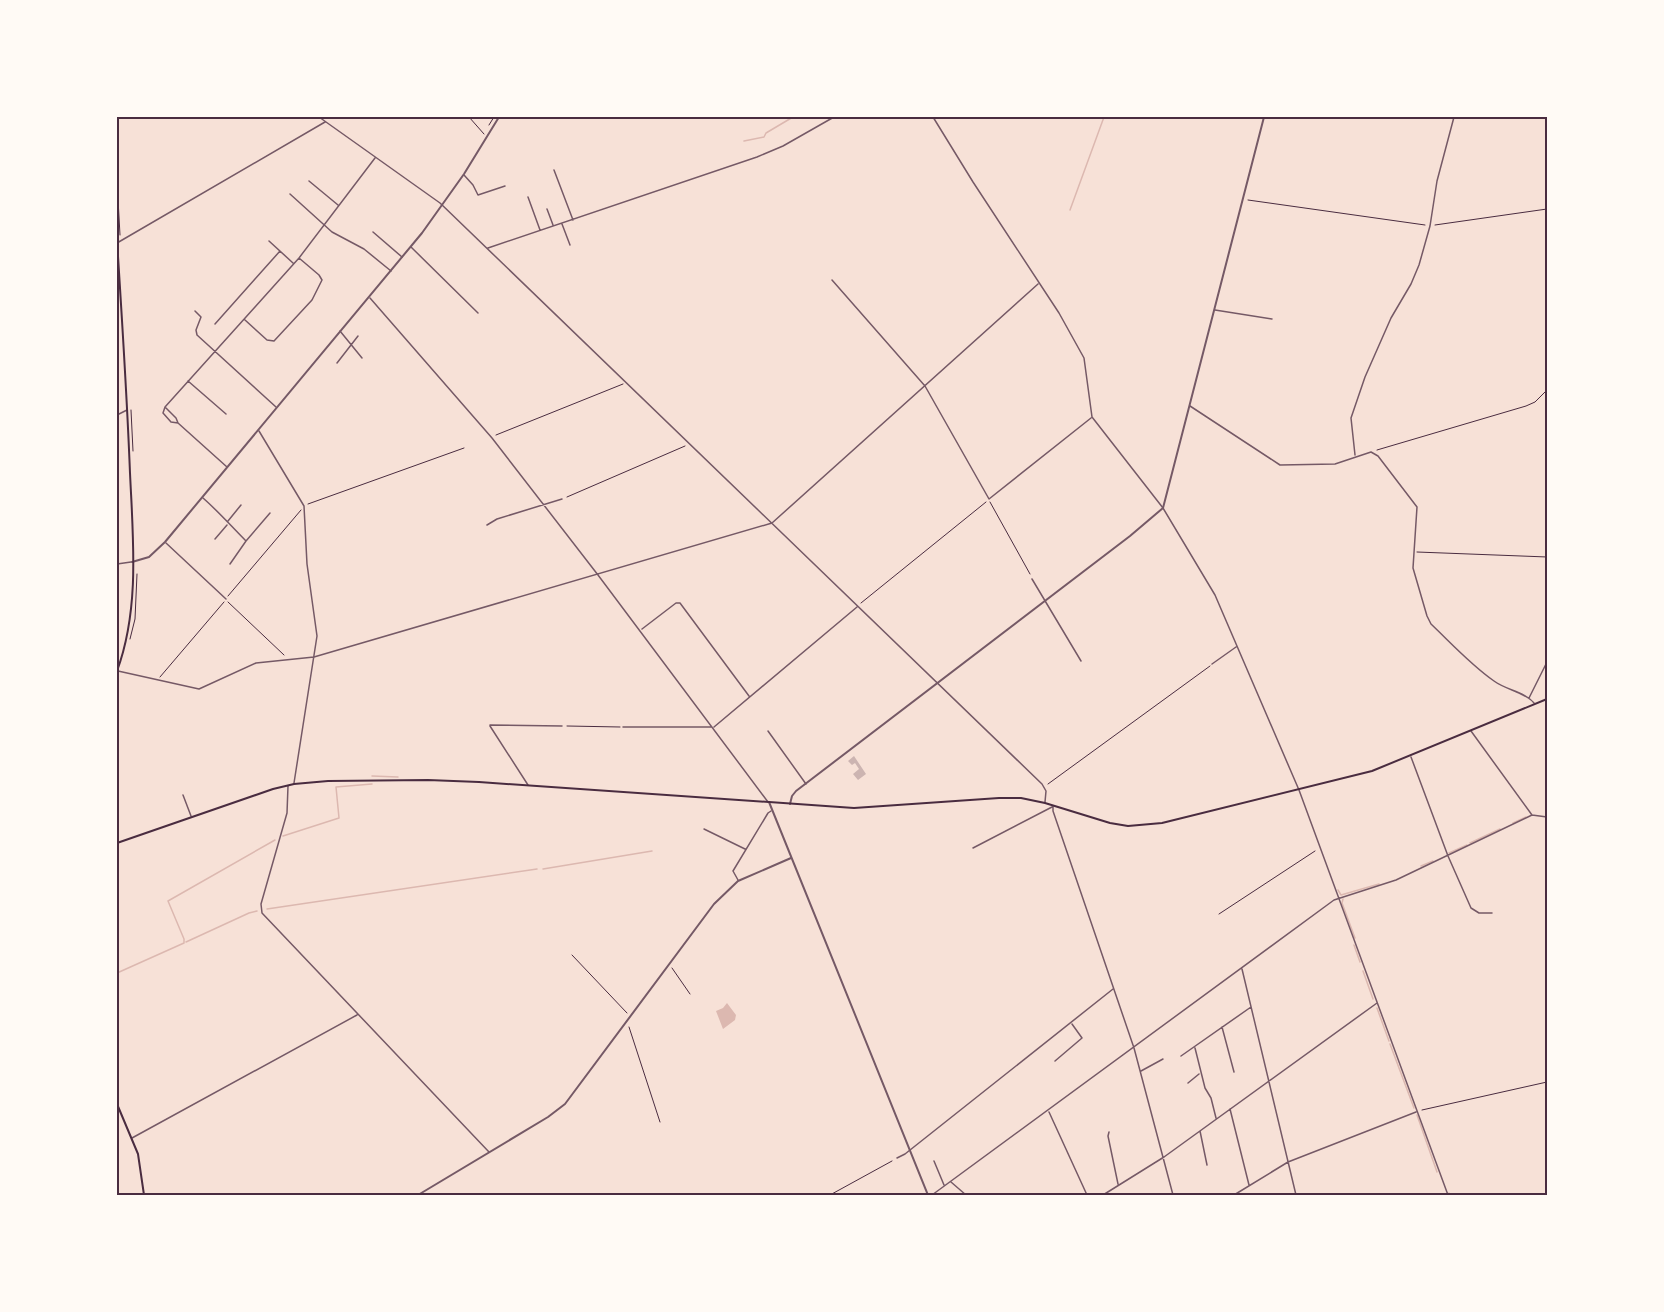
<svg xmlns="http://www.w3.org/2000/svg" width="1664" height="1312" font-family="'PT Sans Narrow',sans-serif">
	<rect width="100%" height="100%" fill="#f7e1d7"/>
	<!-- water -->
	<path fill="#dcb8b0" d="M 727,1003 L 736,1015 L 735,1020 L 723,1029 L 716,1011 L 723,1008 Z"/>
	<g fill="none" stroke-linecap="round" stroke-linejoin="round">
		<!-- stream -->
		<path stroke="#dcb8b0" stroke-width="1.5" d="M 744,141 L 764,137 L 766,133 L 793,117
			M 1070,210 L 1104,117
			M 372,776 L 398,777
			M 1513,823 L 1526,817
			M 283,836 L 339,818 L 336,787 L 372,784
			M 1470,843 L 1500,829
			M 1449,853 L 1467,845
			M 1421,866 L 1433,861
			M 543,869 L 652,851
			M 1338,890 L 1341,895 L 1379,884
			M 1343,899 L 1342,903 L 1355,938
			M 267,909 L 537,869
			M 186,942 L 249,913 L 257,911
			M 1354,945 L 1360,962
			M 1363,971 L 1373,999
			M 117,973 L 184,943 L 184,939 L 168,901 L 275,840
			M 1377,1008 L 1389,1041
			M 1390,1044 L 1414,1108
			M 1417,1115 L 1437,1172
			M 1449,1193 L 1450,1195"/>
	</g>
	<!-- building -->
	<path fill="#ccb4b1" d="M 854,756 L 866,774 L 858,780 L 853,774 L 859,769 L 855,763 L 852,765 L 848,761 Z"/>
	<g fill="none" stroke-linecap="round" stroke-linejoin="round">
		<!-- path -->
		<path stroke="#4a2c40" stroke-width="1" d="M 469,117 L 484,134
			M 489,125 L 494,117
			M 117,181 L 120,235
			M 1248,200 L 1425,225
			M 1435,225 L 1547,209
			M 131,410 L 133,451
			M 496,435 L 623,384
			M 1377,450 L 1526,406 L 1535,402 L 1547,390
			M 567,497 L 685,446
			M 990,502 L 1030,574
			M 308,504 L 464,448
			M 1417,552 L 1547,557
			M 228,596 L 301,510
			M 228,602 L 284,655
			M 861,603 L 986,502
			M 130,639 L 135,619 L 137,574
			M 160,677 L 224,602
			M 567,726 L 620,727
			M 1048,784 L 1210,666
			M 1219,914 L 1315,851
			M 572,955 L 627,1013
			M 672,968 L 690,994
			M 629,1027 L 660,1122
			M 1422,1110 L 1547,1082
			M 830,1195 L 892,1161"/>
		<!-- minor -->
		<path stroke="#755966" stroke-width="1.5" d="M 319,117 L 440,203 L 1042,784 L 1046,791 L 1045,802
			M 933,117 L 973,182 L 1059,313 L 1084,358 L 1092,417 L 1163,508 L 1215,595 L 1299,790 L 1448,1195
			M 554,170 L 573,220
			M 464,175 L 473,185 L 478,195 L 505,186
			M 309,181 L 338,205
			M 290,194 L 332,232 L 364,249 L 391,271
			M 528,197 L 540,230
			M 547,209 L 553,225
			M 562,224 L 570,245
			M 373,232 L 402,257
			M 269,241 L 293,263
			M 117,243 L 325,122
			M 411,247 L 478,313
			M 488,248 L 757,157 L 783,146 L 834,117
			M 832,280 L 925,386 L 989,499 L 1091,418
			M 370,298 L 492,438 L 598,575 L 768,802
			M 1215,310 L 1272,319
			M 195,311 L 201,317 L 196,330 L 197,335 L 276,407
			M 245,320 L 267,340 L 274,341 L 312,300 L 322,280 L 319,275 L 299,258
			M 215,324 L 280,251
			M 340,331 L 362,358
			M 337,363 L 358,336
			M 188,381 L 226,414
			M 1190,406 L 1280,465 L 1335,464 L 1371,452 L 1378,456 L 1417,507 L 1413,568 L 1427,616 L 1431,624 C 1451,643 1471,665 1494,681 C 1506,690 1525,692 1534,703
			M 166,408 L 176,418 L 178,423 L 227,467
			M 117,415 L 127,410
			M 178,423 L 171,422 L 163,413 L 165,407 L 299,258 L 375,158
			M 259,431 L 304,506 L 307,564 L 317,636 L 294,783
			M 1355,455 L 1351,418 L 1365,377 L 1391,318 L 1411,284 L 1419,265 L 1430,226 L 1437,181 L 1454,117
			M 203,498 C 219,512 231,526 246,541
			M 228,521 L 241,505
			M 487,525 L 497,519 L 562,499
			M 215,539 L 227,525
			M 166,543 L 226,599
			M 117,564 L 131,562
			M 230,564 L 246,541 L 270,513
			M 1032,579 L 1081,661
			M 642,629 L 676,603 L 680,603 L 749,696
			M 1212,664 L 1236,647
			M 118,671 L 199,689 L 256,663 L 314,657 L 772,523 L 1038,284
			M 1529,698 L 1547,662
			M 490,725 L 562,726
			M 490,726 L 528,785
			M 623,727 L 712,727
			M 714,727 L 857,607
			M 768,731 L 806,784
			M 1471,731 L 1532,815
			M 1411,757 L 1448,856 L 1471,908 L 1479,913 L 1492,913
			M 288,786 L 287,813 L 261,904 L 262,913 L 489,1152
			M 183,795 L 191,816
			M 1053,806 L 1053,811 L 1134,1048 L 1173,1195
			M 704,829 L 745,849
			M 973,848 L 1052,807
			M 738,880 L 733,871 L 768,813 L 771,811
			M 1242,969 L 1296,1195
			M 1222,1027 L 1234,1072
			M 1195,1048 L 1205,1088 L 1211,1098 L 1216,1118
			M 1181,1056 L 1251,1007
			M 1055,1061 L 1082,1038 L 1072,1024
			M 1141,1071 L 1163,1059
			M 1188,1083 L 1199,1074
			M 1230,1109 L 1249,1185
			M 1049,1112 L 1087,1195
			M 1200,1131 L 1207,1165
			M 1109,1132 L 1108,1136 L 1118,1184
			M 132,1138 L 357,1015
			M 897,1158 L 905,1154 L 1113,989
			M 934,1161 L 944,1185
			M 951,1182 L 966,1195
			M 932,1195 L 1334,900 L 1396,880 L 1532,815 L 1547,817
			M 1103,1195 L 1164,1157 L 1377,1003
			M 1234,1195 L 1288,1162 L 1416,1112"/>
		<!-- tertiary -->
		<path stroke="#755966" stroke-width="2" d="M 132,562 L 149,557 L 165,542 L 422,233 L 464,174 L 499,117
			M 769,802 L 928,1195
			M 790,804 L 792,796 L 796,791 L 1130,536 L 1163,508 L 1264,117
			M 418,1195 L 548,1117 L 565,1104 L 714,904 L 738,881 L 791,858"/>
		<!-- secondary -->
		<path stroke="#4a2c40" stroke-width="2" d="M 117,241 C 122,318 127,396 130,473 C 133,538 140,609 117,671
			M 117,843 L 273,789 L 294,784 L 328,781 L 428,780 L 479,782 L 854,808 L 999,798 L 1021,798 L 1045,803 L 1110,823 L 1128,826 L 1162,823 L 1372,771 L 1547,699
			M 117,1104 L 138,1154 L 144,1195"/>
	</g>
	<!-- border -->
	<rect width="1664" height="1312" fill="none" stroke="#fffaf5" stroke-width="237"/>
	<rect x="118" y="118" width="1428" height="1076" fill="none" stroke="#4a2c40" stroke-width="2"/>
</svg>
